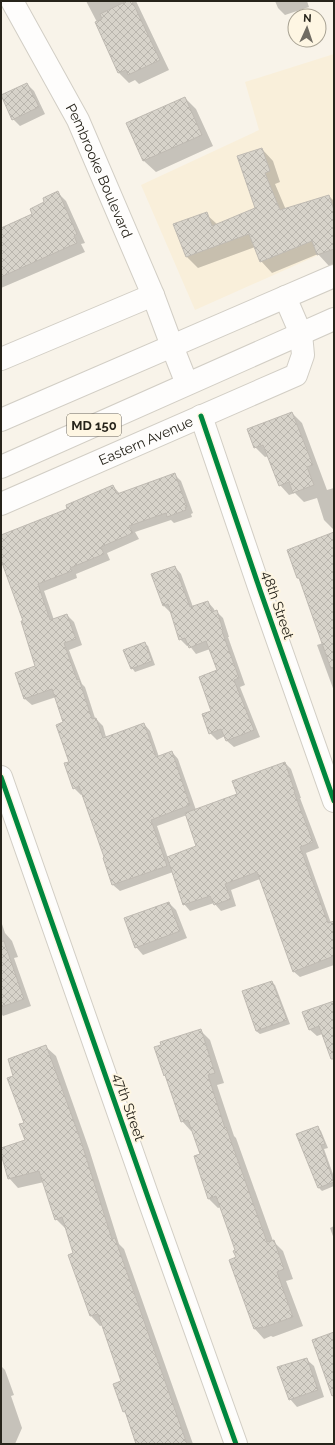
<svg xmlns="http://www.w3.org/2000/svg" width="335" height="1445" font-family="Raleway,sans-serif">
	<defs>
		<pattern id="building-cross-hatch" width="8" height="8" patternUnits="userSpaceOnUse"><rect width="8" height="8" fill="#d7d3ca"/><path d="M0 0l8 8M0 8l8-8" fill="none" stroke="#b9b5ad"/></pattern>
	</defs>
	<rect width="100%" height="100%" fill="#f8f3e9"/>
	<!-- built -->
	<path fill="#f9efda" d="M 334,54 L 334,248 L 195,310 L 141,185 L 259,130 L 245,82 Z"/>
	<!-- shadow -->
	<path fill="#0003" fill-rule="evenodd" d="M 86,1 L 136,1 L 169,70 L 139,84 L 135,80 L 129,83 L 119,73 L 96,23 L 97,22 Z
		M 275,1 L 307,1 L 309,7 L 285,15 L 278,8 Z
		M 27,84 L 34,91 L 45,114 L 20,126 L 13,119 Z
		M 185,98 L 196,109 L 213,146 L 156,172 L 144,161 L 128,123 Z
		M 262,149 L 273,161 L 280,182 L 275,184 L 286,210 L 329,196 L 334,201 L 334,264 L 329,266 L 318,254 L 272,273 L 261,261 L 255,247 L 198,268 L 187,257 L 206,214 L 218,225 L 257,209 Z
		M 57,192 L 66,201 L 85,243 L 81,244 L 85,252 L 1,288 L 1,229 L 33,214 Z
		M 292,413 L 302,423 L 327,490 L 334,488 L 334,530 L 324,520 L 317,498 L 304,502 L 295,493 L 289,495 L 280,485 L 269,456 L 265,457 L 255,447 Z
		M 174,474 L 181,481 L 193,513 L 191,514 L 192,517 L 174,523 L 171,520 L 135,532 L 139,539 L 107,553 L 110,560 L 76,574 L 77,578 L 44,591 L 54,620 L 67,615 L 74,622 L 82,645 L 69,650 L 82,684 L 85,687 L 95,718 L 103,726 L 106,737 L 144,724 L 150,731 L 159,757 L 172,752 L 178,759 L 196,810 L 238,795 L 285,763 L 291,769 L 301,798 L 300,798 L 319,848 L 306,853 L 331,923 L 334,922 L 334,965 L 300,977 L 293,971 L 260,879 L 231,890 L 236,906 L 221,911 L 214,903 L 190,911 L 184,904 L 173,872 L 120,891 L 113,885 L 104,858 L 106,858 L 82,794 L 81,795 L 74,788 L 65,723 L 56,697 L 32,705 L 25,699 L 36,666 L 24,621 L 1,557 L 1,536 L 69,509 L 113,486 L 120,494 ZM 187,815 L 198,846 L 168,858 L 157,826 Z
		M 334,534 L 334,691 L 317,645 L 323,643 L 302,581 L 298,578 Z
		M 175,567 L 181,574 L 193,607 L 208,602 L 214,609 L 215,612 L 217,612 L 223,618 L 229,637 L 228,637 L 245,685 L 240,687 L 260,737 L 234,747 L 227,741 L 225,736 L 217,740 L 210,733 L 218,670 L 210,649 L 196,654 L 189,645 L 187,646 L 180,639 L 172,612 L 170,612 L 164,606 Z
		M 144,643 L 148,646 L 155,665 L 135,672 L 132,668 Z
		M 169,903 L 176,910 L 187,938 L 143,955 L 136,947 Z
		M 1,921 L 5,933 L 12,941 L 18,957 L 14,958 L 31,1006 L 3,1016 L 1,1013 Z
		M 271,982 L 275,985 L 290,1024 L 260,1034 L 256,1031 Z
		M 334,1002 L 334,1051 L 325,1033 L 317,1036 L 309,1029 Z
		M 200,1030 L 210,1040 L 224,1083 L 217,1085 L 234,1136 L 236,1138 L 273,1241 L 283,1251 L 293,1279 L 286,1281 L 303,1326 L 273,1337 L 271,1336 L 264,1339 L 255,1329 L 230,1261 L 237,1258 L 237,1251 L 221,1207 L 218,1208 L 209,1199 L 201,1155 L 193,1131 L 191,1131 L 182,1121 L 167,1078 L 164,1075 Z
		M 46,1047 L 56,1056 L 89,1149 L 119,1244 L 124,1249 L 193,1444 L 137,1444 L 127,1415 L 124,1412 L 123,1381 L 103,1325 L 100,1326 L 91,1316 L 70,1255 L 75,1254 L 66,1229 L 56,1219 L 44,1182 L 18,1188 L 9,1178 L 1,1149 L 27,1141 L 25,1123 L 15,1076 Z
		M 317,1127 L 321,1131 L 328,1148 L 324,1149 L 334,1177 L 334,1186 L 322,1191 L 318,1187 Z
		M 334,1226 L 334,1239 L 330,1228 Z
		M 306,1359 L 314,1366 L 324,1397 L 297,1407 L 290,1399 Z
		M 1,1366 L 5,1370 L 14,1395 L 11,1396 L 22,1428 L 15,1444 L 1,1444 Z"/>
	<!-- building -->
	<path fill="url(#building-cross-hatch)" stroke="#bfbab2" d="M 127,1 L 132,1 L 160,60 L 128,75 L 126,70 L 118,73 L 95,22 L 102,19 L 100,14 Z
		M 27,83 L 39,107 L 12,120 L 1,95 Z
		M 185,97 L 202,135 L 143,161 L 126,123 Z
		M 262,148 L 270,171 L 265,173 L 280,210 L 329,195 L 334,210 L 334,249 L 317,255 L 312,241 L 260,262 L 249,234 L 186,257 L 173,224 L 207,212 L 212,226 L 255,208 L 237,156 Z
		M 58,191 L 77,234 L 74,236 L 77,243 L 1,277 L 1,228 L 32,214 L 30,209 L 44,202 L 43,198 Z
		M 292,412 L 313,465 L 307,467 L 314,485 L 293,493 L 289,482 L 279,486 L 263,445 L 254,448 L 247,429 Z
		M 175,473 L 187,507 L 185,507 L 186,510 L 167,517 L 166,513 L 129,526 L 133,533 L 101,547 L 104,554 L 70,568 L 72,571 L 38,584 L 50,620 L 67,614 L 76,639 L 64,643 L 77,680 L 79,679 L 92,719 L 96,718 L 103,738 L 144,723 L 156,757 L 172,751 L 190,805 L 151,820 L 167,866 L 112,885 L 103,858 L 104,857 L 79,786 L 73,789 L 64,763 L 69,762 L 56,725 L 63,722 L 52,689 L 24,699 L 15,673 L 35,666 L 21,621 L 23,621 L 1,560 L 1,535 L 67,509 L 66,505 L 113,485 L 117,494 Z
		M 334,532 L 334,669 L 331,669 L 299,578 L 297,578 L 287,550 Z
		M 175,566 L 190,607 L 208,601 L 212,612 L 217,610 L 223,630 L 222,631 L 239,678 L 234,680 L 254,730 L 226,741 L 221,729 L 209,734 L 202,714 L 211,711 L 199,677 L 217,670 L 206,641 L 189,648 L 185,638 L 179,640 L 168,604 L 163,606 L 151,574 Z
		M 145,642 L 152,661 L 131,669 L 123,650 Z
		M 285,762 L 295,792 L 294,792 L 313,842 L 300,847 L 328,923 L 334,921 L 334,956 L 293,972 L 257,872 L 225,884 L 231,899 L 214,905 L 210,896 L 183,905 L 167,857 L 196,846 L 185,813 L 237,794 L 232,781 Z
		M 169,902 L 180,931 L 135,948 L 124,918 Z
		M 4,941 L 24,999 L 1,1007 L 1,942 Z
		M 272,981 L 287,1020 L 256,1031 L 242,991 Z
		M 334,1001 L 334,1059 L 331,1059 L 319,1026 L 309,1030 L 302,1012 Z
		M 201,1029 L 215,1073 L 208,1075 L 225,1128 L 226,1127 L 267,1242 L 274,1240 L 284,1269 L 277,1272 L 293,1317 L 262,1328 L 262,1327 L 254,1329 L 229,1260 L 236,1257 L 233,1251 L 235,1250 L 216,1196 L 208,1199 L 194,1156 L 200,1154 L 188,1120 L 181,1122 L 165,1075 L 164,1076 L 154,1047 L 161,1045 L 160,1042 Z
		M 46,1045 L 80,1138 L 112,1239 L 115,1238 L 187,1444 L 136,1444 L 125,1411 L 123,1412 L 113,1384 L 121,1381 L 98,1314 L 90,1316 L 68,1255 L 73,1253 L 62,1217 L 55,1220 L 39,1171 L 8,1179 L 1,1154 L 1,1148 L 25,1140 L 19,1124 L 24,1123 L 7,1078 L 13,1076 L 8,1059 Z
		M 318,1126 L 325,1144 L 321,1145 L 334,1182 L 318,1188 L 296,1134 Z
		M 334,1332 L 334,1395 L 332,1396 L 312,1340 Z
		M 307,1358 L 318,1390 L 289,1400 L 277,1367 Z"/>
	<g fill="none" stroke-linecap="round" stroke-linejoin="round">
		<!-- minor casing -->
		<g stroke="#d2cec5" stroke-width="24">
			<g id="minor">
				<path id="s1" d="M 12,1 L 78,120 L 153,295 L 172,346"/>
				<path d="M 1,359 L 153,295"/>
				<path d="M 201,416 L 260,590 L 334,801"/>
				<path id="s2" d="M 1,504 L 296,375 L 303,355 L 301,334 L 285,297"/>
				<path d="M 1,777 L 150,1203 L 236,1444"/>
			</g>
		</g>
		<!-- major casing -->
		<g stroke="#d2cec5" stroke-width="24">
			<path id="major" d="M 172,346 L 187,384
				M 1,420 L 334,276
				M 1,467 L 334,319"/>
		</g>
		<!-- minor -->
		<use href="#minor" stroke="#fefdfc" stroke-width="22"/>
		<!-- major -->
		<use href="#major" stroke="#fefdfc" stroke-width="22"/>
		<!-- cycleway casing -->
		<g stroke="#fef6e3" stroke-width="8">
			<path id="cycleway" d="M 201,416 L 260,590 L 334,801
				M 1,777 L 150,1203 L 236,1444"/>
		</g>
		<!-- cycleway -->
		<use href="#cycleway" stroke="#00873e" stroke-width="5"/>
	</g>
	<g text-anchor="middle" stroke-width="4" stroke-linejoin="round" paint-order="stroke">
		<!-- shield labels -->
		<rect fill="#fef6e3" stroke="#686357" stroke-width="1" x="67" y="414" width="54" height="22" rx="3"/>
		<g font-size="13" font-weight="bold" fill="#27241b">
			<text x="94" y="430">MD 150</text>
		</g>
		<!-- street labels -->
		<g font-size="14" fill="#27241b" stroke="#fef6e3">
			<text dy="5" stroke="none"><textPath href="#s1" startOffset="191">Pembrooke Boulevard</textPath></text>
			<text dy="5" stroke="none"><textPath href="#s2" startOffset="158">Eastern Avenue</textPath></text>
			<text transform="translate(278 605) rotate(71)" y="5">48th Street</text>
			<text transform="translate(129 1107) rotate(71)" y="5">47th Street</text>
		</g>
	</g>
	<!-- border -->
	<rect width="335" height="1445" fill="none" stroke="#27241b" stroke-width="4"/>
	<!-- north arrow -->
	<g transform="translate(307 28) rotate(3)"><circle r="19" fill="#fef6e3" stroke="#a8a293"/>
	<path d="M0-3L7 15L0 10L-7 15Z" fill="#706c63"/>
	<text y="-6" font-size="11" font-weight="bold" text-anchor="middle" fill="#27241b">N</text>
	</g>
</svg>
